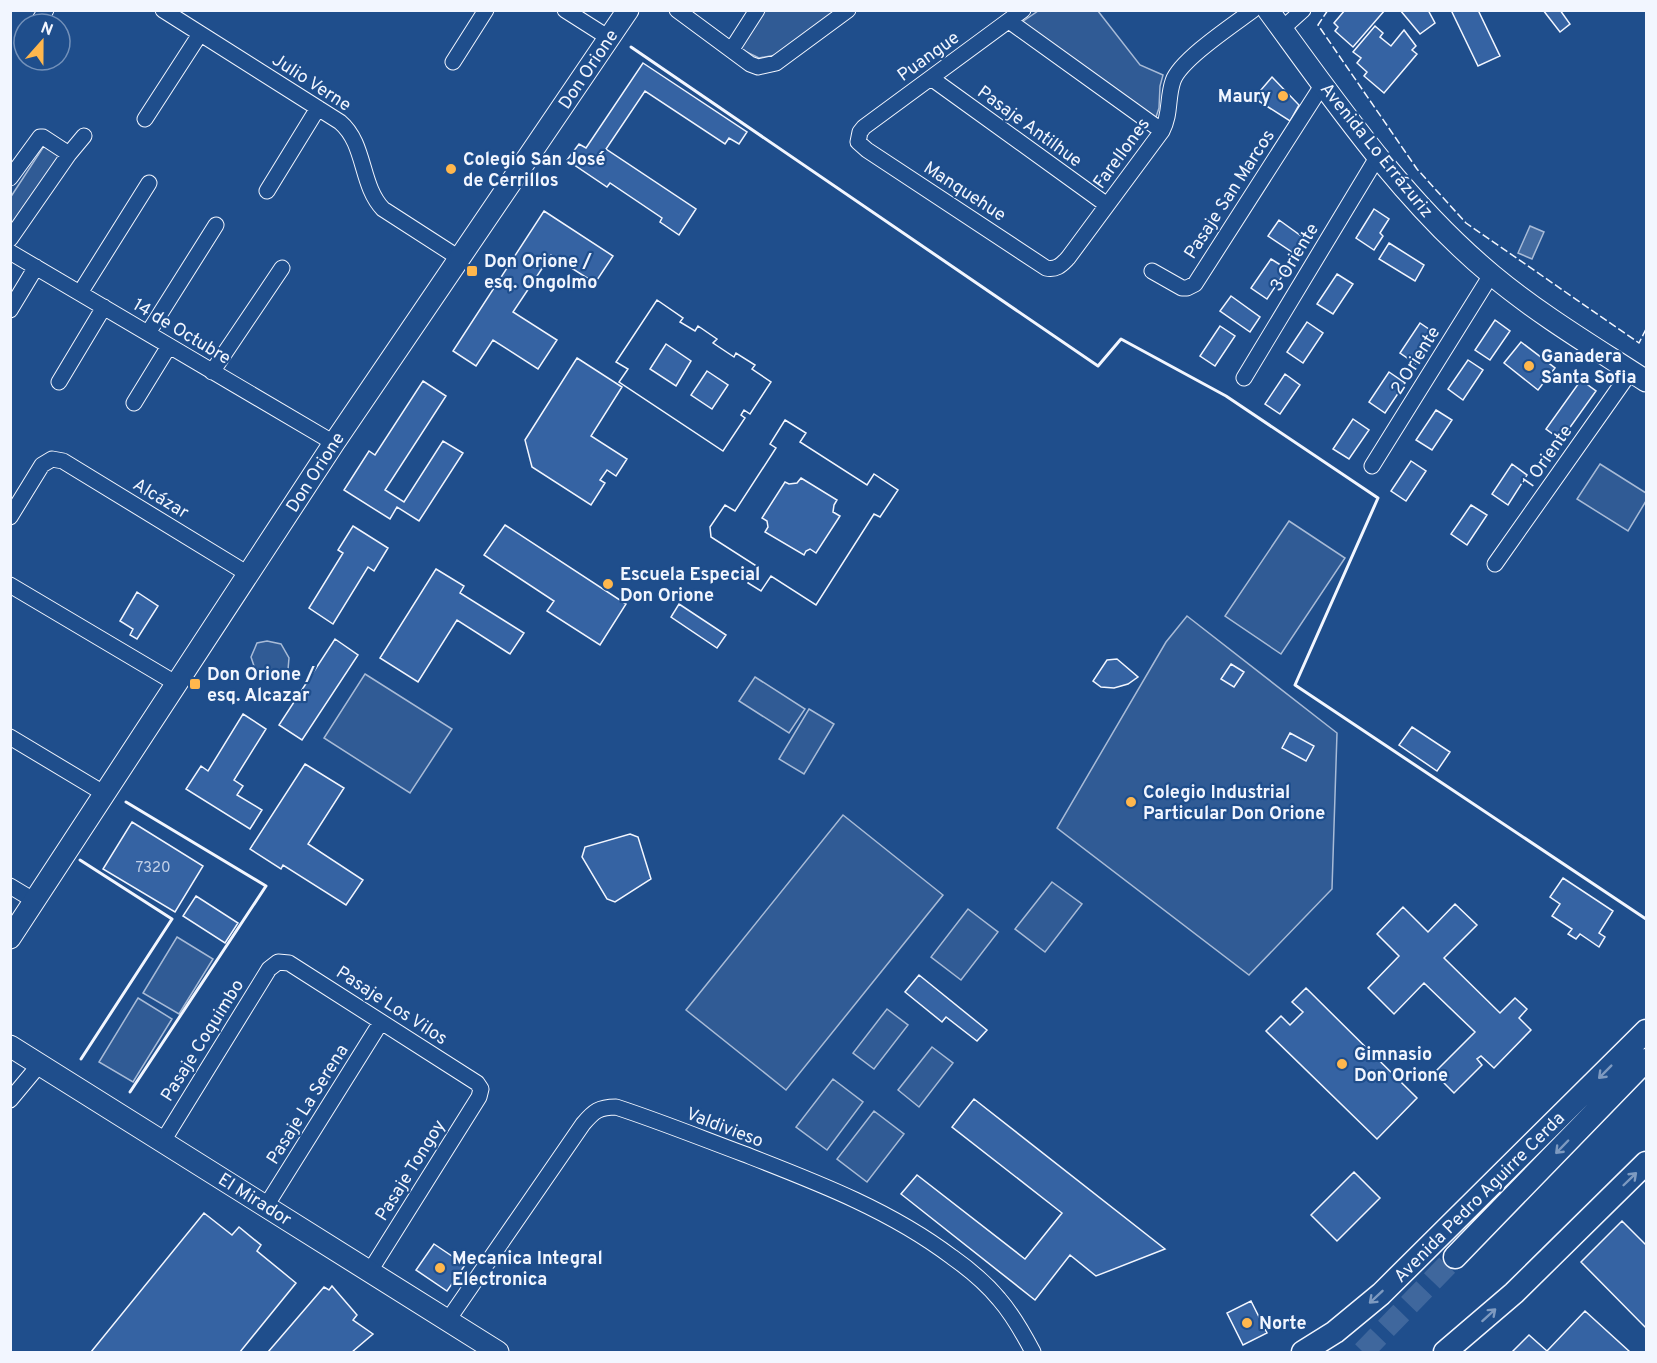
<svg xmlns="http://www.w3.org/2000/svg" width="1657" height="1363" font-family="Overpass,sans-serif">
	<rect width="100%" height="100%" fill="#1f4e8c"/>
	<!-- built -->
	<path fill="#305b95" stroke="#a8bbd7" stroke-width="1.5" d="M 763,11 L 836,11 L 776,55 L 759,58 L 738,48 Z
		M 1038,11 L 1098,11 L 1140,65 L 1163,75 L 1160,86 L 1159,108 L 1155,120 L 1022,22 Z
		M 44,146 L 66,160 L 10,243 L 10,198 Z
		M 1600,464 L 1646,493 L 1646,501 L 1628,531 L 1577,499 Z
		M 1289,521 L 1345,558 L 1281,654 L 1225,616 Z
		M 1187,616 L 1337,733 L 1332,889 L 1249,975 L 1057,828 L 1166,642 Z
		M 267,641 L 281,644 L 289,658 L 288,670 L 280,677 L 263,674 L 254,666 L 251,657 L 257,643 Z
		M 365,674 L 452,729 L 410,793 L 324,738 Z
		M 755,677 L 805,709 L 789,733 L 739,701 Z
		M 809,709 L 834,724 L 804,774 L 779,759 Z
		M 843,815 L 943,895 L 786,1090 L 686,1010 Z
		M 1052,882 L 1082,904 L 1045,952 L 1015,929 Z
		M 968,909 L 998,932 L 961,980 L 931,957 Z
		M 177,937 L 213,959 L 179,1014 L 143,993 Z
		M 138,998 L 172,1019 L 133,1082 L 99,1062 Z
		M 887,1009 L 908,1025 L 874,1069 L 853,1053 Z
		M 932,1047 L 953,1063 L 919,1107 L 898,1090 Z
		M 833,1079 L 863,1102 L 827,1150 L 796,1127 Z
		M 874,1111 L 904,1134 L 867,1182 L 837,1159 Z"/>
	<!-- water -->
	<path fill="#446ba0" stroke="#a8bbd7" stroke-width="1.5" d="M 1530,226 L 1544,232 L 1532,259 L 1518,253 Z"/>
	<!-- building -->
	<path fill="#3563a3" stroke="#f2f6ff" stroke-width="1.5" fill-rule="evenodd" d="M 1345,10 L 1385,10 L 1353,47 L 1335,31 L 1338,27 L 1334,23 Z
		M 1400,10 L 1428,10 L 1435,23 L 1420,34 Z
		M 1451,10 L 1478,10 L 1500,56 L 1478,66 Z
		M 1543,10 L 1560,10 L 1570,24 L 1560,32 Z
		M 1375,26 L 1383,33 L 1380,37 L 1391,46 L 1404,30 L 1416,46 L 1412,50 L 1417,54 L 1384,93 L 1364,76 L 1367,72 L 1357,63 L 1361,58 L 1353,52 Z
		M 643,63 L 747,132 L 739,144 L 729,138 L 725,144 L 645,91 L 606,149 L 696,209 L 679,235 L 660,222 L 662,218 L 610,183 L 607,187 L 567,160 L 579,144 L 586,148 Z
		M 1272,77 L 1299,105 L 1290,121 L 1254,98 Z
		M 1374,209 L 1389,219 L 1380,233 L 1383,236 L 1374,250 L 1356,238 Z
		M 544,211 L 613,256 L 595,283 L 551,255 L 513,312 L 557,340 L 538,369 L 493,340 L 476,366 L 453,351 Z
		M 1279,220 L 1308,241 L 1298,256 L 1268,236 Z
		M 1389,243 L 1424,265 L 1415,281 L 1379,259 Z
		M 1271,259 L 1287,269 L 1267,299 L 1251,288 Z
		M 1337,274 L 1353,284 L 1333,314 L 1317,304 Z
		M 1231,296 L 1260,317 L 1250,332 L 1220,311 Z
		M 657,300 L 683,318 L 680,322 L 695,331 L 698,326 L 717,339 L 713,343 L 734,357 L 736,353 L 755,365 L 752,369 L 771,382 L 750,414 L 744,410 L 741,415 L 745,418 L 723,451 L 619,382 L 628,369 L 616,362 ZM 666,344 L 691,361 L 676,386 L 650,369 Z
		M 657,300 L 683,318 L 680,322 L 695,331 L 698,326 L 717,339 L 713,343 L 734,357 L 736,353 L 755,365 L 752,369 L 771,382 L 750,414 L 744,410 L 741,415 L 745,418 L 723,451 L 619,382 L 628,369 L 616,362 Z
		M 1495,320 L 1510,331 L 1490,360 L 1475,350 Z
		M 1307,322 L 1323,333 L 1303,363 L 1287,352 Z
		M 1420,323 L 1436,334 L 1416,364 L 1400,353 Z
		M 1220,326 L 1235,336 L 1215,366 L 1200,356 Z
		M 1521,342 L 1555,368 L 1538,390 L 1504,363 Z
		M 577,358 L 622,387 L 591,436 L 627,459 L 616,476 L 607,470 L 600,480 L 605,483 L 591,505 L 532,467 L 525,440 Z
		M 1468,360 L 1483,370 L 1463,400 L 1448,389 Z
		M 707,371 L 728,385 L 712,409 L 691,395 Z
		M 1389,372 L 1405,383 L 1385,413 L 1369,402 Z
		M 1285,374 L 1300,385 L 1280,414 L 1265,404 Z
		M 1581,380 L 1596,391 L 1561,440 L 1546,429 Z
		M 423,381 L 446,396 L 385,490 L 404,502 L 443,441 L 463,453 L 419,521 L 397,507 L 390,519 L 344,490 L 369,451 L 375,455 Z
		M 1436,410 L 1452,420 L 1432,450 L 1416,440 Z
		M 1353,419 L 1369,430 L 1349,459 L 1333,449 Z
		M 785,420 L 806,433 L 800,442 L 867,485 L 874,474 L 898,490 L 880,517 L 874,514 L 816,605 L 771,576 L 761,591 L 748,583 L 758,567 L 711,537 L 710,527 L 725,505 L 735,511 L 776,448 L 770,444 ZM 801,478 L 837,500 L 834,505 L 833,512 L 840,516 L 816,553 L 810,549 L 806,551 L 804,555 L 765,532 L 768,527 L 767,521 L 762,518 L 785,482 L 789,484 L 797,483 Z
		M 785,420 L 806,433 L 800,442 L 867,485 L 874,474 L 898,490 L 880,517 L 874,514 L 816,605 L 771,576 L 761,591 L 748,583 L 758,567 L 711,537 L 710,527 L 725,505 L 735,511 L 776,448 L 770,444 Z
		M 1411,461 L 1426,471 L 1406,501 L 1391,491 Z
		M 1512,464 L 1527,475 L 1508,505 L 1492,494 Z
		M 1471,505 L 1487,515 L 1467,545 L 1451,534 Z
		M 505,525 L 626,604 L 600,645 L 547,611 L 554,601 L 484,555 Z
		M 353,526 L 388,548 L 374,571 L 368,567 L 333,624 L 309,608 L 343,553 L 338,550 Z
		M 436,569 L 464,586 L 460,593 L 524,633 L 510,654 L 457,620 L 418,682 L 380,658 Z
		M 137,592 L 158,606 L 137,639 L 130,635 L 133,629 L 120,621 Z
		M 679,604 L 726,635 L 717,648 L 671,617 Z
		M 335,639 L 358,655 L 302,740 L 279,725 Z
		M 1117,659 L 1138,677 L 1128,684 L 1114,688 L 1101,687 L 1093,681 L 1107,660 Z
		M 1231,664 L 1244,672 L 1234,687 L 1221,679 Z
		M 243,714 L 266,729 L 234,780 L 243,786 L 237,795 L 262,810 L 250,829 L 186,789 L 201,766 L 208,771 Z
		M 1412,727 L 1450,752 L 1437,771 L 1399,745 Z
		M 1290,733 L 1314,746 L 1306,761 L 1282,748 Z
		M 305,764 L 344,788 L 308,844 L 363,880 L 346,905 L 283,865 L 281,869 L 250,849 Z
		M 132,822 L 203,866 L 175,912 L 103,869 Z
		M 630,834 L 638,837 L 651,879 L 615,902 L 607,899 L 582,857 L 585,847 Z
		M 1563,878 L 1613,911 L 1599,933 L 1605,937 L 1599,947 L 1580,934 L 1576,939 L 1568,934 L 1572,929 L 1552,916 L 1560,904 L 1550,897 Z
		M 196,896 L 238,923 L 225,943 L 183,916 Z
		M 1455,904 L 1477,925 L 1444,958 L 1500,1013 L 1515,998 L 1527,1009 L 1519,1018 L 1531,1030 L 1494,1068 L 1481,1056 L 1477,1059 L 1482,1065 L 1454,1093 L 1434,1073 L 1475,1032 L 1424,983 L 1394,1014 L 1368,988 L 1399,956 L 1377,934 L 1403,907 L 1428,932 Z
		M 919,975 L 987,1030 L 977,1041 L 946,1017 L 942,1022 L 905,992 Z
		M 1306,988 L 1417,1098 L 1377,1139 L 1266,1031 L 1281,1016 L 1290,1025 L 1303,1012 L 1292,1002 Z
		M 974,1099 L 1165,1249 L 1096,1276 L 1070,1255 L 1035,1300 L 901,1194 L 917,1175 L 1025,1259 L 1062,1213 L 952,1127 Z
		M 1354,1172 L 1380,1198 L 1337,1241 L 1311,1215 Z
		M 204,1213 L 232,1235 L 239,1227 L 261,1245 L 257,1251 L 296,1283 L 240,1352 L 91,1352 Z
		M 1622,1221 L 1646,1245 L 1646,1328 L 1581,1262 Z
		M 434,1244 L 465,1265 L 447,1291 L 416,1270 Z
		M 332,1286 L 357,1315 L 353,1320 L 373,1334 L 352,1352 L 268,1352 L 324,1287 L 329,1290 Z
		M 1251,1301 L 1267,1333 L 1243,1345 L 1227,1313 Z
		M 1585,1311 L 1630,1352 L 1512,1352 L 1529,1335 L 1547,1351 Z"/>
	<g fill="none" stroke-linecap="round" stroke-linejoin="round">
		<!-- primary-tunnel -->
		<path stroke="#3f679d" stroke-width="22" stroke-dasharray="22 11" stroke-linecap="butt" d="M 1363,1352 L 1455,1257"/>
		<!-- street casing -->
		<g stroke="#f2f6ff" stroke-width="17">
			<path id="street" d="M 163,10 L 340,122 C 366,144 360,185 383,209 L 459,258
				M 565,10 L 609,38
				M 677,10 L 750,64 L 758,67 L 776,63 L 848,10
				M 1023,10 L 864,127 L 860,132 L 858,142 L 867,150 L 1046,268 C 1057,270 1061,265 1068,258 L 1162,131 C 1171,114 1167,98 1173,81 C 1180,60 1233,25 1253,10
				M 1009,21 L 1162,131
				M 37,24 L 46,10
				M 1282,29 L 1303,10
				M 732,49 L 757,10
				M 453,62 L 486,10
				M 931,78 L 1107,205
				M 145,119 L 200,34
				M 10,178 L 40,137 L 43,137 L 69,154
				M 267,191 L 318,108
				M 10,239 L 69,154 L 84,136
				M 10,252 L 334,443
				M 1152,271 L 1182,288 L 1187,288 L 1195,284 L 1323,84
				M 80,293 L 149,183
				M 10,310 L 36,267
				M 148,333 L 216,225
				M 212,372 L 282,268
				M 1244,378 L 1378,156
				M 59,382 L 104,307
				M 134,403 L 169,346
				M 1372,466 L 1491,275
				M 10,517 L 42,465 L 52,459 L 63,461 L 248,574
				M 1495,564 L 1631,371
				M 10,585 L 177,684
				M 10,737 L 105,794
				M 10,886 L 35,901
				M 10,1100 L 40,1064
				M 163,1141 L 269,969 L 278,962 L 289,963 L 477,1083 L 481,1089 L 479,1097 L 370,1271
				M 266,1206 L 381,1022
				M 448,1320 L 583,1124 C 594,1111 599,1107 616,1107 C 659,1121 701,1138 744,1154 C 816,1182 890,1210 952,1257 C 969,1269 985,1282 999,1299 C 1013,1315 1023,1333 1033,1352"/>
		</g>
		<!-- secondary casing -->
		<g stroke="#f2f6ff" stroke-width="23">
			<path id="secondary" d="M 1268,10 C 1336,103 1403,201 1492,275 C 1540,315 1594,347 1646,381
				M 10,938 L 334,443 L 628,10
				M 10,1046 L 498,1352"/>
		</g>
		<!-- primary casing -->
		<g stroke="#f2f6ff" stroke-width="25">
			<path id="primary" d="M 1455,1257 L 1646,1060
				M 1303,1352 L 1335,1332 L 1381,1294 L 1646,1031
				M 1445,1352 L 1514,1293 L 1646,1163"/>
		</g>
		<!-- street -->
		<use href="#street" stroke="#1f4e8c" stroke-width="15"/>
		<!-- secondary -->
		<use href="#secondary" stroke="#1f4e8c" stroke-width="21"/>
		<!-- primary -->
		<use href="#primary" stroke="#1f4e8c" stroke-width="22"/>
		<!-- fence -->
		<path stroke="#f2f6ff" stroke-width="1.5" stroke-dasharray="8 3" stroke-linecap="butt" d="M 1328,10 L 1318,25 L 1417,169 L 1466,223 L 1639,343 L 1646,329"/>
		<!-- wall -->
		<path stroke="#f2f6ff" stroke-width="3" d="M 631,47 L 1098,366 L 1121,339 L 1226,396 L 1378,498 L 1295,685 L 1646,919
			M 126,802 L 266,886 L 130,1092
			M 80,860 L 172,919 L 81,1059"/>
	</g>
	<!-- one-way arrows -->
	<defs><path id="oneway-shaft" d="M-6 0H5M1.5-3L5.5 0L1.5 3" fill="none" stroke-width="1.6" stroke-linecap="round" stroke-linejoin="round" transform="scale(1.5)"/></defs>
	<g stroke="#7e9ac0">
		<use href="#oneway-shaft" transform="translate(1605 1072) rotate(135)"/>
		<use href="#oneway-shaft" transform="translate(1562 1147) rotate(134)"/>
		<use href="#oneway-shaft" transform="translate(1630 1179) rotate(-44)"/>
		<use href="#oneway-shaft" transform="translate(1376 1297) rotate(137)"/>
		<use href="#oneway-shaft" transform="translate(1489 1315) rotate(-42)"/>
	</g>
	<!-- markers -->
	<g fill="#ffb74d" stroke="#1f4e8c" stroke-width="2">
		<circle cx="1283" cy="96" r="6"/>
		<circle cx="451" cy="169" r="6"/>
		<rect x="466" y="265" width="12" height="12" rx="3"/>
		<circle cx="1529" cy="366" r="6"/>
		<circle cx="608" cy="584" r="6"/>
		<rect x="189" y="678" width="12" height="12" rx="3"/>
		<circle cx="1131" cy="802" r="6"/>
		<circle cx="1342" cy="1064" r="6"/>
		<circle cx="440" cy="1268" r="6"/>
		<circle cx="1247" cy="1323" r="6"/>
	</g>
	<g text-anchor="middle" stroke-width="4.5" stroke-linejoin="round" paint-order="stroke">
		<!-- number labels -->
		<g font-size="15" fill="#c3d1e8">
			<text x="153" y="872">7320</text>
		</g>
		<!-- street labels -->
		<g font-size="18" fill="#f2f6ff" stroke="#1f4e8c">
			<text transform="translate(928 56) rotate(-36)" y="6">Puangue</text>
			<text transform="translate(588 69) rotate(-56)" y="6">Don Orione</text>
			<text transform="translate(312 82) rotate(33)" y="6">Julio Verne</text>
			<text transform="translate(1030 126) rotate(36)" y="6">Pasaje Antilhue</text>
			<text transform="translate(1377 150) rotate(51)" y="6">Avenida Lo Errázuriz</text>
			<text transform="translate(1121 153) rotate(-54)" y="6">Farellones</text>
			<text transform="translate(965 191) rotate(33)" y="6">Manquehue</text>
			<text transform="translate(1229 194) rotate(-57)" y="6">Pasaje San Marcos</text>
			<text transform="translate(1294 257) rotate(-59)" y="6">3 Oriente</text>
			<text transform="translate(182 331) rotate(31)" y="6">14 de Octubre</text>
			<text transform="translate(1415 360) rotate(-58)" y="6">2 Oriente</text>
			<text transform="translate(1547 456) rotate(-55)" y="6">1 Oriente</text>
			<text transform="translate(315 472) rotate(-57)" y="6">Don Orione</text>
			<text transform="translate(161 498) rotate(31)" y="6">Alcázar</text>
			<text transform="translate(392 1005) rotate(33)" y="6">Pasaje Los Vilos</text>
			<text transform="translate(202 1040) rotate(-58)" y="6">Pasaje Coquimbo</text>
			<text transform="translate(307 1104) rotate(-58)" y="6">Pasaje La Serena</text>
			<text transform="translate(725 1127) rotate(21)" y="6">Valdivieso</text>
			<text transform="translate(410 1170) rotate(-58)" y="6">Pasaje Tongoy</text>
			<text transform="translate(1479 1197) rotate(-45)" y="6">Avenida Pedro Aguirre Cerda</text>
			<text transform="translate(255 1199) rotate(32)" y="6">El Mirador</text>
		</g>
		<!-- poi labels -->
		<g font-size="18" font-weight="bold" fill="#f2f6ff" stroke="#1f4e8c" text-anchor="start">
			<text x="1271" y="102" text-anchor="end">Maury</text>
			<text x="463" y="165">Colegio San José<tspan x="463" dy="21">de Cerrillos</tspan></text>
			<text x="484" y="267">Don Orione /<tspan x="484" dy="21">esq. Ongolmo</tspan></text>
			<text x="1541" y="362">Ganadera<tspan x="1541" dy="21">Santa Sofia</tspan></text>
			<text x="620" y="580">Escuela Especial<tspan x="620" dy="21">Don Orione</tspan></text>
			<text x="207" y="680">Don Orione /<tspan x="207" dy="21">esq. Alcazar</tspan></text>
			<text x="1143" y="798">Colegio Industrial<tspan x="1143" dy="21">Particular Don Orione</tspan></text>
			<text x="1354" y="1060">Gimnasio<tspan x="1354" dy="21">Don Orione</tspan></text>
			<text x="452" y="1264">Mecanica Integral<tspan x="452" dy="21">Electronica</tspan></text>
			<text x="1259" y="1329">Norte</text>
		</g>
	</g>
	<!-- border -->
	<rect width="1657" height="1363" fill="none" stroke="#f2f6ff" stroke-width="24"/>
	<!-- north arrow -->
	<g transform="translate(42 42) rotate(21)"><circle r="28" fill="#1f4e8c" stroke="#7391ba" stroke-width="1.5"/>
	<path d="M0-4.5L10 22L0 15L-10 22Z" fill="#ffb74d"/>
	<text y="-9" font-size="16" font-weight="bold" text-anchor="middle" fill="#f2f6ff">N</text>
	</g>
</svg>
